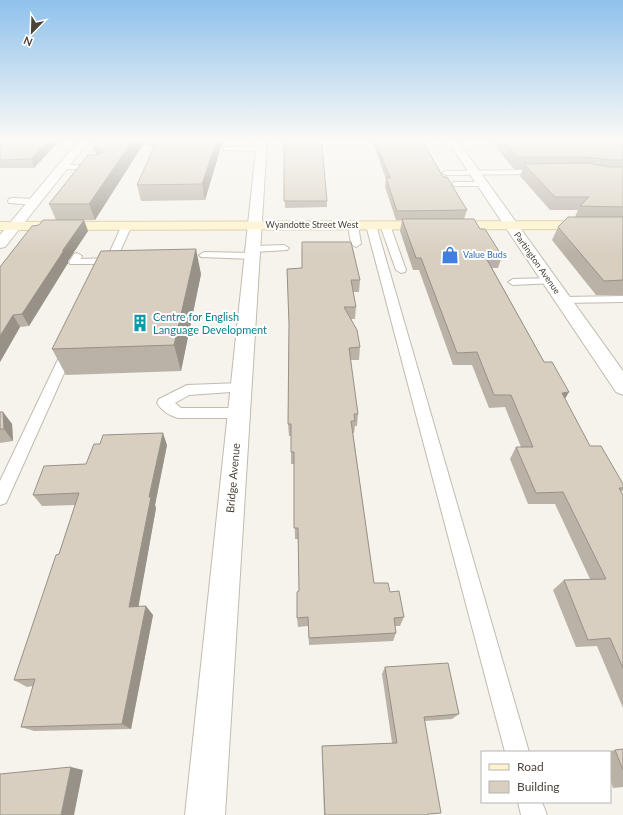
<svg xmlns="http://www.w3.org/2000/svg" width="623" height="815" font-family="Lato,sans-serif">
	<rect width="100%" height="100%" fill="#f6f3ec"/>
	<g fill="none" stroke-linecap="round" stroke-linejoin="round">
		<!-- lane casing -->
		<g stroke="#c2bbae" stroke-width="2">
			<path id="lane" d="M 225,147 L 262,147 L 265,149 L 262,151 L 223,150 L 223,148 Z
				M 60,165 L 97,165 L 101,167 L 97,169 L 60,169 Z
				M 541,170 L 545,172 L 544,174 L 446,175 L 442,173 L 446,171 Z
				M 453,182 L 482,182 L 486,184 L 482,186 L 453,186 Z
				M 12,198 L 35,199 L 39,202 L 35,205 L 9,203 L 8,201 L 9,199 Z
				M 127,222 L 132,225 L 112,269 L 104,269 L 103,267 L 104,264 L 70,264 L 69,262 L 74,254 L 77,253 L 82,256 L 81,259 L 107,258 L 122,225 Z
				M 353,222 L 358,225 L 361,244 L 356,247 L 351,244 L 348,225 Z
				M 371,222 L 376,225 L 529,752 L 505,752 L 366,225 Z
				M 385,222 L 390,225 L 406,270 L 405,272 L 401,273 L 396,270 L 380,225 Z
				M 284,245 L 289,248 L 287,250 L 254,252 L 249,249 L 254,246 Z
				M 204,252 L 253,253 L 258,256 L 253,259 L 201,257 L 199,255 Z
				M 550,278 L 555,281 L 554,283 L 513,285 L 508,282 L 513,279 Z
				M 623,296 L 623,302 L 563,303 L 557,300 L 563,297 Z
				M 69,345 L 73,346 L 75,349 L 6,503 L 0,505 L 0,481 L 63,349 L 65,346 Z
				M 240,383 L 245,385 L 247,388 L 245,391 L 189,395 L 175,403 L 181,408 L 238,408 L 243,409 L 245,413 L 243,417 L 238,418 L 178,418 C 170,416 161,410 157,403 L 159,399 L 187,385 Z
				M 518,802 L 542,802 L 547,815 L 521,815 Z"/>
		</g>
		<!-- street casing -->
		<g stroke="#c2bbae" stroke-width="2">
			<path id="street" d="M 79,140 L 90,140 L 5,247 L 0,248 L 0,235 Z
				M 257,140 L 267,140 L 225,815 L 185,815 Z
				M 447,140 L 457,140 L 623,371 L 623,395 L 616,392 Z"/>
		</g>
		<!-- secondary casing -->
		<g stroke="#d6c79b" stroke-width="2">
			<path id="secondary" d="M 623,221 L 623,229 L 0,230 L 0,222 Z"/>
		</g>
		<!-- lane -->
		<use href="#lane" fill="#fff" fill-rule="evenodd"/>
		<!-- street -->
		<use href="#street" fill="#fff" fill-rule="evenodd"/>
		<!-- secondary -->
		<use href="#secondary" fill="#fff3cd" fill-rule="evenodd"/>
	</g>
	<!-- wall -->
	<path fill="#bab2a6" d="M 0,140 L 60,140 L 34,168 L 1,168 L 0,169 Z
		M 100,140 L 223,140 L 205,200 L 141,201 L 137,185 L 154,148 L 144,143 L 95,220 L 84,220 L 88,231 L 68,261 L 68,263 L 29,326 L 20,327 L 0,362 L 39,225 L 56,220 L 49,204 L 96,155 L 93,148 Z
		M 284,140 L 327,201 L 327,207 L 285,208 Z
		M 373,140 L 422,140 L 443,177 L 467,210 L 464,219 L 480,229 L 502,256 L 498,268 L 492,268 L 565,399 L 590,446 L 623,484 L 623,490 L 621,492 L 623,495 L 623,708 L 597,646 L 576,647 L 553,590 L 564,580 L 590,579 L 555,504 L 528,504 L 510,459 L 516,447 L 521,447 L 505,407 L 489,408 L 472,365 L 453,365 L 419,270 L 413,270 L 400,231 L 402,220 L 396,220 L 385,187 L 386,179 L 373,143 Z
		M 490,140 L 623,140 L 623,295 L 596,295 L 552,240 L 558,227 L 575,217 L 578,210 L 550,210 L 520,176 L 523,169 L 514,169 Z
		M 287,269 L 360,280 L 359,292 L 353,292 L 356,307 L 355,319 L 351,319 L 360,347 L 359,360 L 350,360 L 358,414 L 357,426 L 355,426 L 354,433 L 353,433 L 374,583 L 390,592 L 404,617 L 400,626 L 395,626 L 396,633 L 393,641 L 309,645 L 308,626 L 298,627 L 297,618 L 299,591 L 298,539 L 295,539 L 294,464 L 291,464 L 291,436 L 289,436 L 288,424 L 289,324 Z
		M 201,274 L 181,371 L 66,375 L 52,349 Z
		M 0,412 L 3,412 L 12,424 L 13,441 L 0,443 Z
		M 167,445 L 155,505 L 156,508 L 138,606 L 153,615 L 131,729 L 34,731 L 21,727 L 33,686 L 27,687 L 14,680 L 59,554 L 75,505 L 42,506 L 33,495 L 86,464 Z
		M 385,667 L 459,714 L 452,719 L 425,721 L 428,815 L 324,815 L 322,750 L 322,746 L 392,743 L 382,674 Z
		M 623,749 L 623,787 L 613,788 L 610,779 L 610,752 L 606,752 L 615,750 Z"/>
	<!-- shaded-wall -->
	<path fill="#979187" d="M 49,140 L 60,140 L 34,168 L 31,159 Z
		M 133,140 L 144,140 L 144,143 L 95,220 L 89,204 Z
		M 217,140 L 223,140 L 205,200 L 202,184 Z
		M 84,220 L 88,231 L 68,261 L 68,263 L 29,326 L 22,314 L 63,250 Z
		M 196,249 L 201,274 L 181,371 L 174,345 Z
		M 13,315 L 20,327 L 0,362 L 0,336 Z
		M 569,392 L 562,404 L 562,393 Z
		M 3,412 L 12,424 L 13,441 L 4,429 Z
		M 163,433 L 167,445 L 155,505 L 156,508 L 137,615 L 129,607 L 149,497 Z
		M 146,606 L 153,615 L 131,729 L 122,724 Z
		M 71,767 L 83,770 L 74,815 L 61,815 Z"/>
	<!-- building -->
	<path fill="#d8cfc1" stroke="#979187" d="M 0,140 L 49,140 L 31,159 L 0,160 Z
		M 100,140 L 133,140 L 89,204 L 49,204 L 88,155 L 97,155 L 103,152 L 98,149 L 93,148 Z
		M 157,140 L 217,140 L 202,184 L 137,185 Z
		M 284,140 L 319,140 L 319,145 L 322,145 L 327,201 L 284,201 Z
		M 375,140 L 422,140 L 443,177 L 447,177 L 467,210 L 397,211 L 386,178 L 390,178 Z
		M 503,140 L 623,140 L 623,160 L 610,160 L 586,157 L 518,157 Z
		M 586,163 L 610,167 L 623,167 L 623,207 L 580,206 L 589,197 L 555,197 L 524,164 Z
		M 568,217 L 623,217 L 623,280 L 604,281 L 558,227 Z
		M 402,219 L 474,219 L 480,229 L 485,229 L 502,256 L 485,256 L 544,362 L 552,362 L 569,392 L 562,393 L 590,446 L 601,446 L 623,484 L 623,488 L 619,488 L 623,495 L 623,668 L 610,638 L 588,640 L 564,580 L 606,579 L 563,492 L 536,493 L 516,447 L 533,447 L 511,395 L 494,395 L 477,352 L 457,353 L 421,258 L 416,258 Z
		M 43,220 L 84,220 L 63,250 L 63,252 L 22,314 L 13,315 L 0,336 L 0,267 L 32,226 L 39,225 Z
		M 302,242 L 351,242 L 360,280 L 351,280 L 356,307 L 344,307 L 357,330 L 360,347 L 349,348 L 358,414 L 354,414 L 355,421 L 351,421 L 374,583 L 388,583 L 390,592 L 399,591 L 404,617 L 394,618 L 396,633 L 309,638 L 308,617 L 297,618 L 297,592 L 299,591 L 298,528 L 294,528 L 294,452 L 291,452 L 291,424 L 288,424 L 289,324 L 287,269 L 302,268 Z
		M 196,249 L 174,345 L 52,349 L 101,251 Z
		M 0,412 L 3,412 L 4,429 L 0,429 Z
		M 163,433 L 149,497 L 151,497 L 129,607 L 146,606 L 122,724 L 21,727 L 35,679 L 14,680 L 56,555 L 59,554 L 79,493 L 33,495 L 44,466 L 86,464 L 94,444 L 100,444 L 103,435 Z
		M 448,663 L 459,714 L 424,717 L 441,813 L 428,814 L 428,815 L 325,815 L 322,746 L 397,743 L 385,667 Z
		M 623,749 L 623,770 L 615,750 Z
		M 71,767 L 61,815 L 0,815 L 0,774 Z"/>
	<!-- sky -->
	<linearGradient id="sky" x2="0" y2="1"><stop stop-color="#8fc1ec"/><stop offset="0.55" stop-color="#fbfaf6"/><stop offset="1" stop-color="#fbfaf6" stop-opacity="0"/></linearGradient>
	<rect width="623" height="254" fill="url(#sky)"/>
	<!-- icons -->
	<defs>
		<g id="shop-bare" transform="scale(1.38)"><path d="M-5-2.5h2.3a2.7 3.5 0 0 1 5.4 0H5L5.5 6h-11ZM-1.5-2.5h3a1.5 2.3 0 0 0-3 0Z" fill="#3f7fe0" stroke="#fff" stroke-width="2.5" paint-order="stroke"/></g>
		<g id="building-bare" transform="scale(1.38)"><path d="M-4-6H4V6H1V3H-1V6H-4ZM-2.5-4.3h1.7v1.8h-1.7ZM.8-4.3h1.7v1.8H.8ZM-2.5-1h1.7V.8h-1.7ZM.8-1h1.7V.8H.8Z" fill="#0f9aa8" stroke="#fff" stroke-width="2.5" paint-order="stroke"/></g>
	</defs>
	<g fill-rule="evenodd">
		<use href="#shop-bare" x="450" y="255"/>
		<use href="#building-bare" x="140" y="323"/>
	</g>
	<g text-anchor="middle" stroke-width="4" stroke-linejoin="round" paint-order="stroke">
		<!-- far-street labels -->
		<g font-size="9" fill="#4b4439" stroke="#fff">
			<text x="312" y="228">Wyandotte Street West</text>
			<text transform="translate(537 263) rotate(55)" y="3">Partington Avenue</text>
		</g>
		<!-- far-shop labels -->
		<g font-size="9" fill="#366cbe" stroke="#fff" text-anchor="start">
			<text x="463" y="258">Value Buds</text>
		</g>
		<!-- culture labels -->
		<g font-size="11" fill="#0d838f" stroke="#fff" text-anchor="start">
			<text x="153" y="321">Centre for English<tspan x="153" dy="13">Language Development</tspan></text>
		</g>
		<!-- street labels -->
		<g font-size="11" fill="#4b4439" stroke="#fff">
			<text transform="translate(233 478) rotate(-85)" y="4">Bridge Avenue</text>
		</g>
	</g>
	<!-- legend -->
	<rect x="481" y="751" width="130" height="52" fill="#ffffff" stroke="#b7b4b0"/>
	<rect x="489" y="764" width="20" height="6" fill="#fff3cd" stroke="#b7b4b0"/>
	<text x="517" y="771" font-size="12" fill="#4b4439">Road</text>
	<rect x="489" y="781" width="20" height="12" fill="#d8cfc1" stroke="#b7b4b0"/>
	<text x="517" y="791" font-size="12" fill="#4b4439">Building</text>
	<!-- north arrow -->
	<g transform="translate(32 32) rotate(203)" stroke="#ffffff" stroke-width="3" paint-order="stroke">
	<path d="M0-3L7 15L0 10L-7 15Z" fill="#4b4439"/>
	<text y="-6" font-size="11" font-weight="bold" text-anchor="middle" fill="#4b4439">N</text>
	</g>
</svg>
